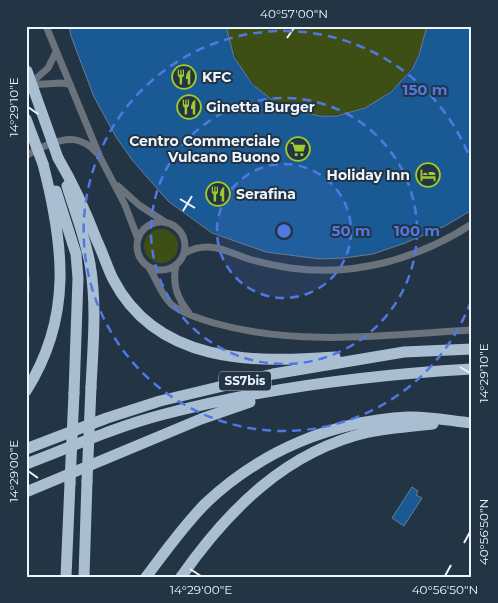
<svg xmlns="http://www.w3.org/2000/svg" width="498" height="603" font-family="Montserrat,sans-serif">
	<rect width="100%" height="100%" fill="#233445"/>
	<!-- green -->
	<path fill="#3e4f15" d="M 226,26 L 427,26 C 404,144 248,145 226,26 Z
		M144 246a17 17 0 1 1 34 0a17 17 0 1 1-34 0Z"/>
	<!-- building -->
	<path fill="#1a5a94" stroke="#697c90" d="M 69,26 L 226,26 L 234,57 L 252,84 L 276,103 L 290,109 L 320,116 L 336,116 L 365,108 L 391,92 L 412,69 L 419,55 L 427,26 L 472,26 L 472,210 L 445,226 L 405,243 L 373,254 L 344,258 L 320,259 L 266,252 L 212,233 L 168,201 L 133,161 L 116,137 L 94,97 L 71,36 Z
		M 412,487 L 418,491 L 416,495 L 422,498 L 404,526 L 392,518 Z"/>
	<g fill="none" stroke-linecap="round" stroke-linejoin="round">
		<!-- minor -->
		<path stroke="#6a727b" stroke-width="7" d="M 46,26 L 100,157 L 125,205 L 138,239
			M 30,84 L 48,68 L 56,52
			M 29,85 L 60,83 L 69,84
			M 26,156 C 33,151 40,148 47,145 C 68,137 81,136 97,153
			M 118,186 L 139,205 L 165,222
			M137 246a24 24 0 1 1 48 0a24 24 0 1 1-48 0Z
			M 185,253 C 209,240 225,251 249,259 C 262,263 277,266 290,268 C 355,277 418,259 472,224
			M 176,265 C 172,284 177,298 189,313
			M 148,266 C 157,279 160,294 172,305 C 184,314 200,319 214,323 C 298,347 386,335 472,330
			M 26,278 L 26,290"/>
		<!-- trunk -->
		<path stroke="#aabed2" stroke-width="11" d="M 58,158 C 74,185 86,212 97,241 C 103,253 107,267 113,279 C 157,364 253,363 335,357
			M 67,186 C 75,212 85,237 90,264 C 97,304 93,346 91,387
			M 56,191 L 76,254 L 78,278 L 74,393
			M 26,391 C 73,317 64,245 43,164
			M 26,449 L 107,418 L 160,401 L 273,374 L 404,352 L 472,349
			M 26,464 C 71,447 115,427 161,415 C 263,388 367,375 472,369
			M 26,492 L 201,419 L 250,402
			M 66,577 L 70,483
			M 84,577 L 87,481
			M 146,577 C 165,552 184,525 206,503 C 261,451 332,421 408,417 C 428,416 451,421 472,423
			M 181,577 C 228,510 286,451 369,432 C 390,428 412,426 433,424"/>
		<!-- trunk-bridge -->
		<path stroke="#aabed2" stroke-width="11" d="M 27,71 L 58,158
			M 26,119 L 43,164
			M 87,481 L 91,387
			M 70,483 L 74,393"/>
	</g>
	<!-- ticks -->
	<path fill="none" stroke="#ecf5fe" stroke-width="2" d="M 287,38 L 294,28M 28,107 L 38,114M 180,199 L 195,208M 183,211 L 192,196M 460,367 L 470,373M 28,471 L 38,478M 464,543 L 470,532M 190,569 L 201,576M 445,576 L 451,565"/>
	<!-- distance rings -->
	<circle cx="284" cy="231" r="67" fill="#5178e2" fill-opacity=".12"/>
	<g fill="none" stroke="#5178e2" stroke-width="2.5" stroke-dasharray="9 6">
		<circle cx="284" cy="231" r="67"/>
		<circle cx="284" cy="231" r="133"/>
		<path d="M471 301A200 200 0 1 1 471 161"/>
	</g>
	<!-- icons -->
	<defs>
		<g id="restaurant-ring" transform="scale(1.25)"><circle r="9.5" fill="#233445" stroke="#a0c92b" stroke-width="1.5"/><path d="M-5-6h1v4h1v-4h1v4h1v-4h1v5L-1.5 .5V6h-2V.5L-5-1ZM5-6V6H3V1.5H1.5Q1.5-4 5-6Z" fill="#a0c92b"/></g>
		<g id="supermarket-ring" transform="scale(1.25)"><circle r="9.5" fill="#233445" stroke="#a0c92b" stroke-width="1.5"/><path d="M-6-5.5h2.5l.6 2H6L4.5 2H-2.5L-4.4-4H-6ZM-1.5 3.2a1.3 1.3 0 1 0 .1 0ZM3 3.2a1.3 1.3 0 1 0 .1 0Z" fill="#a0c92b"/></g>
		<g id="hotel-ring" transform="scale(1.25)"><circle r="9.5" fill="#233445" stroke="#a0c92b" stroke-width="1.5"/><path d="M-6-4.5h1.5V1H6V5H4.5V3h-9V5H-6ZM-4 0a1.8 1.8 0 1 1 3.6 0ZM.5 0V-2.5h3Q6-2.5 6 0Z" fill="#a0c92b"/></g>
	</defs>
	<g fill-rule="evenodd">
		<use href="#restaurant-ring" x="184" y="77"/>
		<use href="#restaurant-ring" x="189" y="107"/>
		<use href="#supermarket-ring" x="298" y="149"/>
		<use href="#hotel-ring" x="428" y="175"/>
		<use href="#restaurant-ring" x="218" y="194"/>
	</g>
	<g text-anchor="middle" stroke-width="4" stroke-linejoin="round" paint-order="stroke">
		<!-- shield labels -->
		<rect fill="#233445" stroke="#b0bbc6" stroke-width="1" x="219" y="371.5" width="52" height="19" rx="4"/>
		<g font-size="12" font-weight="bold" fill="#ecf5fe">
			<text x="245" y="385">SS7bis</text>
		</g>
		<!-- poi labels -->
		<g font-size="14" font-weight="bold" fill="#ecf5fe" stroke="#233445" text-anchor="start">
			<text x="202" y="82">KFC</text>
			<text x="206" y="112">Ginetta Burger</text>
			<text x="280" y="146" text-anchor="end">Centro Commerciale<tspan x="280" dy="16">Vulcano Buono</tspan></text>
			<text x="410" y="180" text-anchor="end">Holiday Inn</text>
			<text x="236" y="199">Serafina</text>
		</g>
	</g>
	<circle cx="284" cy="231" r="8" fill="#5178e2" stroke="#233445" stroke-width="2.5"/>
	<g font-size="15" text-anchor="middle" font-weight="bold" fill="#5178e2" stroke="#233445" stroke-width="4" stroke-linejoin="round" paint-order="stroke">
		<text x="425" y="95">150 m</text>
		<text x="351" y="236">50 m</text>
		<text x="417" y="236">100 m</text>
	</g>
	<!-- border -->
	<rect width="498" height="603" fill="none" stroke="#233445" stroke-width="55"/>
	<rect x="28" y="28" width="442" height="548" fill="none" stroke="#ecf5fe" stroke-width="2"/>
	<g font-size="12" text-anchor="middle" fill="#ecf5fe">
		<text x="294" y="18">40°57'00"N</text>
		<text transform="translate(14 107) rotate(-90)" y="4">14°29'10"E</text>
		<text transform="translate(484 373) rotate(-90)" y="4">14°29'10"E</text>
		<text transform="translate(14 471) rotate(-90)" y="4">14°29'00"E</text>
		<text transform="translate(484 532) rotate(-90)" y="4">40°56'50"N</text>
		<text x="201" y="594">14°29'00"E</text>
		<text x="445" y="594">40°56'50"N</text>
	</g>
</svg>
